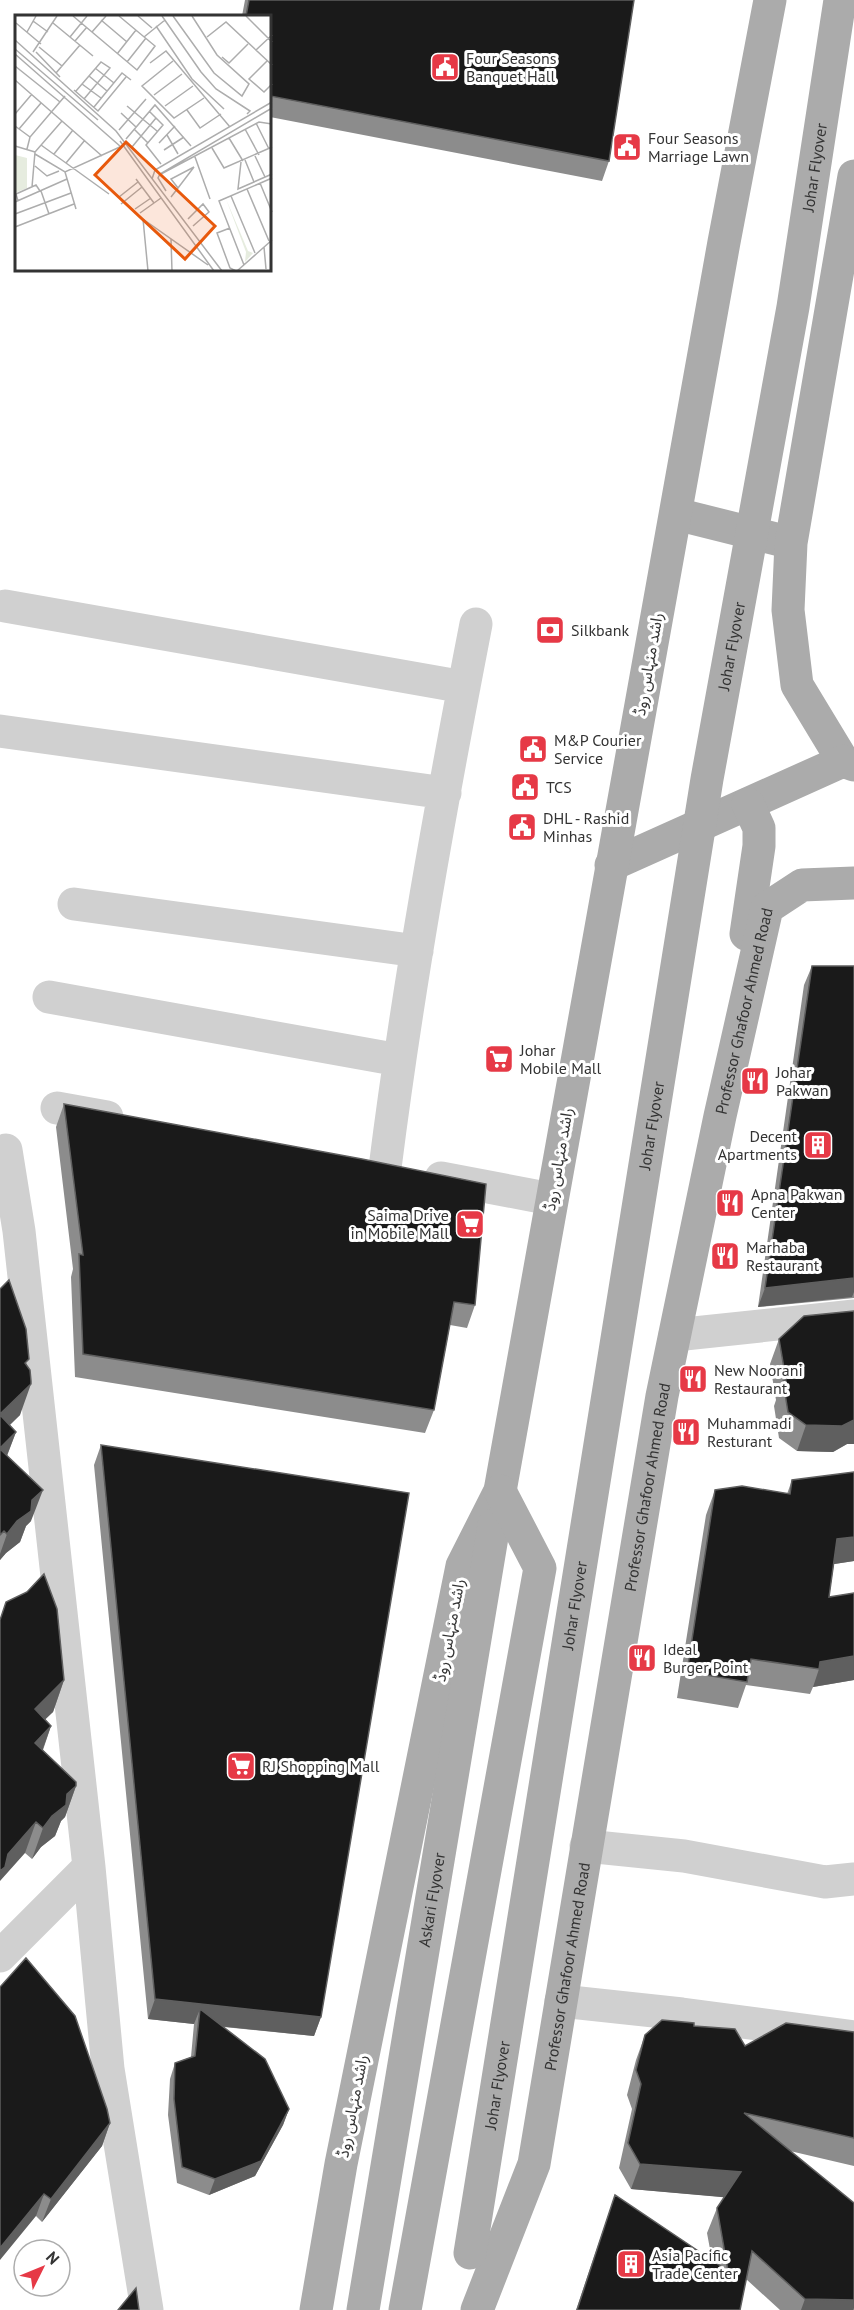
<svg xmlns="http://www.w3.org/2000/svg" width="854" height="2310" font-family="'PT Sans','Noto Sans Arabic',sans-serif">
	<rect width="100%" height="100%" fill="#fff"/>
	<g fill="none" stroke-linecap="round" stroke-linejoin="round">
		<!-- minor -->
		<path stroke="#d0d0d0" stroke-width="33" d="M 5,606 L 464,687
			M 0,731 L 445,793
			M 74,904 L 417,951
			M 49,997 L 399,1060
			M 57,1108 L 107,1117
			M 6,1150 L 19,1231 L 89,1867 L 108,2069 L 147,2310
			M 385,1168 C 408,986 441,804 476,624
			M 441,1178 L 551,1199
			M 675,1335 L 854,1316
			M 586,1846 L 684,1856 L 825,1882 L 854,1879
			M 0,1956 L 89,1867
			M 561,2001 L 682,2014 L 854,2037"/>
		<!-- major -->
		<g stroke="#ababab" stroke-width="33">
			<path d="M 676,514 L 780,540"/>
			<path d="M 843,761 L 797,685 L 788,610 L 791,543 L 854,176"/>
			<path d="M 611,865 L 843,761 L 854,765"/>
			<path d="M 746,934 L 759,846 L 759,828 L 748,804"/>
			<path d="M 316,2310 L 341,2164 L 462,1566 L 500,1491 L 724,242 L 770,0"/>
			<path id="s1" d="M 363,2310 L 494,1525"/>
			<path d="M 405,2310 L 540,1568 L 500,1491"/>
			<path id="s2" d="M 477,2310 L 534,2164 L 662,1396 L 720,1116 L 767,908 L 802,885 L 854,883"/>
		</g>
		<!-- major-bridge -->
		<path stroke="#ababab" stroke-width="33" id="s3" d="M 470,2253 L 707,779 L 793,307 L 840,0"/>
	</g>
	<!-- wall -->
	<path fill="#8c8c8c" d="M 245,0 L 634,0 L 609,161 L 602,181 L 270,117 L 270,16 L 242,16 Z
		M 812,966 L 854,966 L 854,1298 L 758,1307 L 804,985 Z
		M 64,1104 L 475,1305 L 467,1328 L 450,1325 L 434,1410 L 425,1433 L 75,1377 L 71,1277 L 73,1269 L 56,1127 Z
		M 0,1289 L 27,1365 L 20,1415 L 10,1425 L 16,1432 L 7,1456 L 31,1521 L 26,1526 L 20,1542 L 6,1553 L 0,1560 Z
		M 779,1339 L 847,1444 L 833,1452 L 797,1451 L 779,1438 L 774,1406 L 776,1400 L 770,1364 Z
		M 101,1445 L 321,2017 L 314,2036 L 224,2027 L 289,2109 L 283,2125 L 255,2176 L 209,2195 L 177,2183 L 168,2115 L 170,2079 L 175,2063 L 191,2057 L 194,2024 L 148,2019 L 94,1465 Z
		M 792,1480 L 854,1561 L 834,1564 L 829,1597 L 854,1593 L 854,1680 L 813,1687 L 810,1694 L 746,1685 L 738,1708 L 677,1698 L 706,1515 L 715,1490 L 787,1494 Z
		M 0,1620 L 64,1680 L 53,1712 L 45,1719 L 51,1726 L 43,1750 L 76,1786 L 65,1817 L 61,1821 L 55,1836 L 41,1847 L 32,1859 L 25,1853 Z
		M 0,1987 L 110,2123 L 102,2146 L 42,2222 L 36,2216 Z
		M 694,2026 L 745,2046 L 854,2032 L 854,2166 L 790,2151 L 854,2203 L 854,2310 L 780,2310 L 746,2279 L 740,2310 L 576,2310 L 615,2195 L 712,2260 L 707,2233 L 717,2208 L 724,2197 L 631,2189 L 619,2168 L 632,2109 L 627,2095 L 636,2060 L 645,2035 Z"/>
	<!-- shaded-wall -->
	<path fill="#5f5f5f" d="M 854,1278 L 854,1292 L 852,1297 L 758,1307 L 765,1288 Z
		M 31,1384 L 20,1415 L 0,1434 L 0,1414 Z
		M 854,1420 L 854,1444 L 847,1444 L 833,1452 L 797,1451 L 806,1425 Z
		M 16,1432 L 4,1463 L 0,1467 L 0,1448 Z
		M 43,1490 L 31,1521 L 26,1526 L 20,1542 L 6,1553 L 0,1560 L 0,1554 L 7,1534 L 32,1500 Z
		M 854,1537 L 854,1561 L 828,1565 L 837,1539 Z
		M 854,1656 L 854,1680 L 813,1687 L 819,1669 L 820,1662 Z
		M 64,1680 L 53,1712 L 24,1740 L 35,1709 Z
		M 51,1726 L 40,1757 L 35,1743 Z
		M 76,1786 L 65,1817 L 61,1821 L 55,1836 L 41,1847 L 32,1859 L 43,1828 L 67,1794 Z
		M 36,1822 L 25,1853 L 0,1881 L 0,1871 L 8,1854 Z
		M 155,1999 L 321,2017 L 314,2036 L 198,2024 L 200,2009 L 194,2024 L 148,2019 Z
		M 289,2109 L 283,2125 L 255,2176 L 209,2195 L 215,2179 Z
		M 110,2123 L 102,2146 L 42,2222 L 51,2199 Z
		M 640,2164 L 741,2172 L 732,2198 L 631,2189 Z
		M 44,2194 L 36,2216 L 0,2260 L 0,2248 Z
		M 805,2299 L 854,2300 L 854,2308 L 853,2310 L 801,2310 Z"/>
	<!-- building -->
	<path fill="#1a1a1a" stroke="#5f5f5f" stroke-width="1.5" d="M 249,0 L 634,0 L 609,161 L 270,96 L 270,16 L 246,16 Z
		M 812,966 L 854,966 L 854,1278 L 765,1288 Z
		M 64,1104 L 362,1159 L 486,1184 L 475,1305 L 454,1302 L 434,1410 L 83,1354 L 79,1254 L 83,1255 Z
		M 9,1280 L 26,1329 L 29,1359 L 25,1363 L 30,1370 L 31,1381 L 31,1384 L 0,1414 L 0,1289 Z
		M 854,1311 L 854,1420 L 842,1426 L 806,1425 L 788,1412 L 783,1381 L 786,1380 L 779,1339 L 804,1316 Z
		M 0,1415 L 16,1432 L 0,1448 Z
		M 101,1445 L 409,1493 L 321,2017 L 155,1999 Z
		M 0,1449 L 43,1490 L 32,1500 L 31,1511 L 17,1521 L 7,1534 L 4,1531 L 0,1535 Z
		M 854,1472 L 854,1537 L 837,1539 L 829,1597 L 854,1593 L 854,1656 L 820,1662 L 819,1669 L 751,1659 L 747,1682 L 687,1672 L 715,1490 L 742,1486 L 790,1494 L 792,1480 Z
		M 44,1574 L 57,1609 L 64,1680 L 35,1709 L 51,1726 L 35,1743 L 76,1782 L 76,1786 L 67,1794 L 66,1805 L 52,1816 L 43,1828 L 36,1822 L 8,1854 L 5,1867 L 0,1871 L 0,1620 L 6,1602 L 27,1592 Z
		M 26,1958 L 75,2016 L 107,2109 L 110,2123 L 51,2199 L 44,2194 L 0,2248 L 0,1987 Z
		M 200,2009 L 265,2059 L 289,2109 L 261,2161 L 215,2179 L 182,2167 L 174,2099 L 175,2063 L 195,2056 Z
		M 662,2020 L 694,2023 L 694,2026 L 735,2029 L 745,2046 L 786,2023 L 854,2032 L 854,2138 L 744,2113 L 854,2203 L 854,2300 L 805,2299 L 752,2251 L 740,2310 L 577,2310 L 615,2195 L 728,2271 L 717,2208 L 741,2172 L 640,2164 L 628,2143 L 641,2084 L 636,2070 L 645,2035 Z
		M 136,2288 L 139,2310 L 118,2310 Z"/>
	<!-- icons -->
	<defs>
		<g id="civic-square" transform="scale(1.5)"><rect x="-9" y="-9" width="18" height="18" rx="4" fill="#e63946" stroke="#fff"/><path d="M-.6-6.5H3V-4.5H.6V-3L4-1V1h2V6H-6V1h2V-1L-.6-3ZM-1.2 2.5V6h2.4V2.5Z" fill="#fff"/></g>
		<g id="bank-square" transform="scale(1.5)"><rect x="-9" y="-9" width="18" height="18" rx="4" fill="#e63946" stroke="#fff"/><path d="M-6-4H6V4H-6ZM0-2.3a2.3 2.3 0 1 0 0 4.6a2.3 2.3 0 1 0 0-4.6Z" fill="#fff"/></g>
		<g id="supermarket-square" transform="scale(1.5)"><rect x="-9" y="-9" width="18" height="18" rx="4" fill="#e63946" stroke="#fff"/><path d="M-6-5.5h2.5l.6 2H6L4.5 2H-2.5L-4.4-4H-6ZM-1.5 3.2a1.3 1.3 0 1 0 .1 0ZM3 3.2a1.3 1.3 0 1 0 .1 0Z" fill="#fff"/></g>
		<g id="restaurant-square" transform="scale(1.5)"><rect x="-9" y="-9" width="18" height="18" rx="4" fill="#e63946" stroke="#fff"/><path d="M-5-6h1v4h1v-4h1v4h1v-4h1v5L-1.5 .5V6h-2V.5L-5-1ZM5-6V6H3V1.5H1.5Q1.5-4 5-6Z" fill="#fff"/></g>
		<g id="building-square" transform="scale(1.5)"><rect x="-9" y="-9" width="18" height="18" rx="4" fill="#e63946" stroke="#fff"/><path d="M-4-6H4V6H1V3H-1V6H-4ZM-2.5-4.3h1.7v1.8h-1.7ZM.8-4.3h1.7v1.8H.8ZM-2.5-1h1.7V.8h-1.7ZM.8-1h1.7V.8H.8Z" fill="#fff"/></g>
	</defs>
	<g fill-rule="evenodd">
		<use href="#civic-square" x="445" y="67"/>
		<use href="#civic-square" x="627" y="147"/>
		<use href="#bank-square" x="550" y="630"/>
		<use href="#civic-square" x="533" y="749"/>
		<use href="#civic-square" x="525" y="787"/>
		<use href="#civic-square" x="522" y="827"/>
		<use href="#supermarket-square" x="499" y="1059"/>
		<use href="#restaurant-square" x="755" y="1081"/>
		<use href="#building-square" x="818" y="1145"/>
		<use href="#restaurant-square" x="730" y="1203"/>
		<use href="#supermarket-square" x="470" y="1224"/>
		<use href="#restaurant-square" x="725" y="1256"/>
		<use href="#restaurant-square" x="693" y="1379"/>
		<use href="#restaurant-square" x="686" y="1432"/>
		<use href="#restaurant-square" x="642" y="1658"/>
		<use href="#supermarket-square" x="241" y="1766"/>
		<use href="#building-square" x="631" y="2264"/>
	</g>
	<g text-anchor="middle" stroke-width="6" stroke-linejoin="round" paint-order="stroke">
		<!-- poi labels -->
		<g font-size="16" fill="#333" stroke="#fff" text-anchor="start">
			<text x="466" y="64">Four Seasons<tspan x="466" dy="18">Banquet Hall</tspan></text>
			<text x="648" y="144">Four Seasons<tspan x="648" dy="18">Marriage Lawn</tspan></text>
			<text x="571" y="636">Silkbank</text>
			<text x="554" y="746">M&amp;P Courier<tspan x="554" dy="18">Service</tspan></text>
			<text x="546" y="793">TCS</text>
			<text x="543" y="824">DHL - Rashid<tspan x="543" dy="18">Minhas</tspan></text>
			<text x="520" y="1056">Johar<tspan x="520" dy="18">Mobile Mall</tspan></text>
			<text x="776" y="1078">Johar<tspan x="776" dy="18">Pakwan</tspan></text>
			<text x="797" y="1142" text-anchor="end">Decent<tspan x="797" dy="18">Apartments</tspan></text>
			<text x="751" y="1200">Apna Pakwan<tspan x="751" dy="18">Center</tspan></text>
			<text x="449" y="1221" text-anchor="end">Saima Drive<tspan x="449" dy="18">in Mobile Mall</tspan></text>
			<text x="746" y="1253">Marhaba<tspan x="746" dy="18">Restaurant</tspan></text>
			<text x="714" y="1376">New Noorani<tspan x="714" dy="18">Restaurant</tspan></text>
			<text x="707" y="1429">Muhammadi<tspan x="707" dy="18">Resturant</tspan></text>
			<text x="663" y="1655">Ideal<tspan x="663" dy="18">Burger Point</tspan></text>
			<text x="262" y="1772">RJ Shopping Mall</text>
			<text x="652" y="2261">Asia Pacific<tspan x="652" dy="18">Trade Center</tspan></text>
		</g>
		<!-- street labels -->
		<g font-size="16" fill="#333" stroke="#fff">
			<text dy="6" stroke="none"><textPath href="#s3" startOffset="2114">Johar Flyover</textPath></text>
			<text dy="6" stroke="none"><textPath href="#s3" startOffset="1628">Johar Flyover</textPath></text>
			<text transform="translate(648 664) rotate(-80)" y="6">راشد منہاس روڈ</text>
			<text dy="6" stroke="none"><textPath href="#s2" startOffset="1329">Professor Ghafoor Ahmed Road</textPath></text>
			<text dy="6" stroke="none"><textPath href="#s3" startOffset="1142">Johar Flyover</textPath></text>
			<text transform="translate(558 1159) rotate(-80)" y="6">راشد منہاس روڈ</text>
			<text dy="6" stroke="none"><textPath href="#s2" startOffset="843">Professor Ghafoor Ahmed Road</textPath></text>
			<text dy="6" stroke="none"><textPath href="#s3" startOffset="656">Johar Flyover</textPath></text>
			<text transform="translate(449 1630) rotate(-79)" y="6">راشد منہاس روڈ</text>
			<text dy="6" stroke="none"><textPath href="#s1" startOffset="416">Askari Flyover</textPath></text>
			<text dy="6" stroke="none"><textPath href="#s2" startOffset="357">Professor Ghafoor Ahmed Road</textPath></text>
			<text dy="6" stroke="none"><textPath href="#s3" startOffset="170">Johar Flyover</textPath></text>
			<text transform="translate(352 2106) rotate(-79)" y="6">راشد منہاس روڈ</text>
		</g>
	</g>
	<!-- overview -->
	<g transform="translate(15 15)">
		<rect width="256" height="256" fill="#fff"/>
		<path d="M 0,140 L 12,143 L 12,173 L 0,178 ZM 211,184 L 233,236 L 238,238 L 230,247 L 231,237 Z" fill="#e6ecdf"/>
		<path fill="none" stroke="#adadad" stroke-width="1.5" d="M 58,1 L 122,55 L 140,31 L 104,1M 123,1 L 137,13M 147,1 L 186,57 L 201,74 L 235,96 L 232,99M 158,1 L 199,58 L 227,81 L 234,69 L 202,40 L 177,1M 231,1 L 257,27M 86,5 L 112,27M 18,6 L 33,17M 1,8 L 26,29M 38,8 L 78,41M 141,11 L 177,64 L 209,94M 12,17 L 21,1M 77,17 L 91,1M 55,22 L 72,1M 129,22 L 150,5M 192,22 L 211,7 L 257,50M 0,25 L 101,116 L 207,256M 60,26 L 72,12M 24,32 L 47,51M 0,34 L 83,105M 241,35 L 257,20M 18,37 L 42,1M 21,37 L 45,62M 0,39 L 106,132M 102,39 L 121,15M 207,42 L 214,48 L 233,29M 158,46 L 127,71 L 159,103 L 189,83M 252,46 L 234,64 L 249,77 L 257,69M 112,47 L 131,23M 135,48 L 151,36 L 215,112M 0,51 L 45,87M 80,53 L 99,68M 41,58 L 65,30M 74,61 L 92,76M 0,65 L 87,141M 67,69 L 86,83M 59,75 L 83,96 L 111,62M 61,76 L 86,47 L 95,53 L 69,84M 139,80 L 167,59M 112,91 L 142,116M 150,91 L 178,71M 79,92 L 107,58 L 116,65M 172,95 L 185,113 L 206,99M 134,96 L 148,110 L 131,130 L 146,149M 106,98 L 121,112M 0,99 L 17,79M 241,108 L 254,134M 0,111 L 15,122M 4,114 L 26,88M 119,114 L 133,128M 230,114 L 244,140M 104,115 L 131,84M 152,120 L 163,139M 214,123 L 228,146M 111,124 L 140,90 L 176,131M 105,126 L 199,256M 144,128 L 160,111M 26,130 L 94,179M 0,131 L 20,137M 117,132 L 141,103M 197,133 L 209,153 L 257,132M 12,134 L 15,122 L 50,81M 149,135 L 169,122M 20,139 L 50,157 L 107,131M 39,139 L 58,115M 240,141 L 250,162M 180,142 L 195,184M 230,145 L 239,167M 226,147 L 223,174 L 257,159M 51,148 L 70,125M 20,151 L 32,161 L 44,156M 50,157 L 61,194M 146,159 L 244,107 L 257,109M 121,164 L 139,188M 137,164 L 140,155 L 257,87M 245,168 L 257,197M 17,172 L 20,137 L 47,106M 232,174 L 254,226M 26,176 L 34,199M 151,176 L 143,163 L 145,159 L 257,93M 216,181 L 240,238M 104,182 L 123,167M 156,182 L 163,173 L 179,152 L 156,164 L 163,173M 3,186 L 1,179 L 21,170 L 25,176M 0,187 L 52,164M 106,189 L 127,172M 120,194 L 136,183M 125,198 L 146,183M 0,199 L 56,178M 125,202 L 193,250M 128,204 L 133,256M 173,204 L 188,189 L 194,197 L 178,211M 0,212 L 59,189M 215,213 L 202,218 L 215,253 L 221,256M 156,224 L 157,256M 249,232 L 251,254M 229,250 L 204,186 L 257,163M 75,256 L 111,256M 222,256 L 257,225"/>
		<path fill="#e8590c" fill-opacity="0.15" stroke="#e8590c" stroke-width="3" d="M 111,127 L 200,211 L 170,244 L 80,160 Z"/>
		<rect width="256" height="256" fill="none" stroke="#333" stroke-width="3"/>
	</g>
	<!-- north arrow -->
	<g transform="translate(42 2268) rotate(47)"><circle r="28" fill="#ffffff" stroke="#adadad" stroke-width="1.5"/>
	<path d="M0-4.5L10 22L0 15L-10 22Z" fill="#e63946"/>
	<text y="-9" font-size="16" font-weight="bold" text-anchor="middle" fill="#333333">N</text>
	</g>
</svg>
